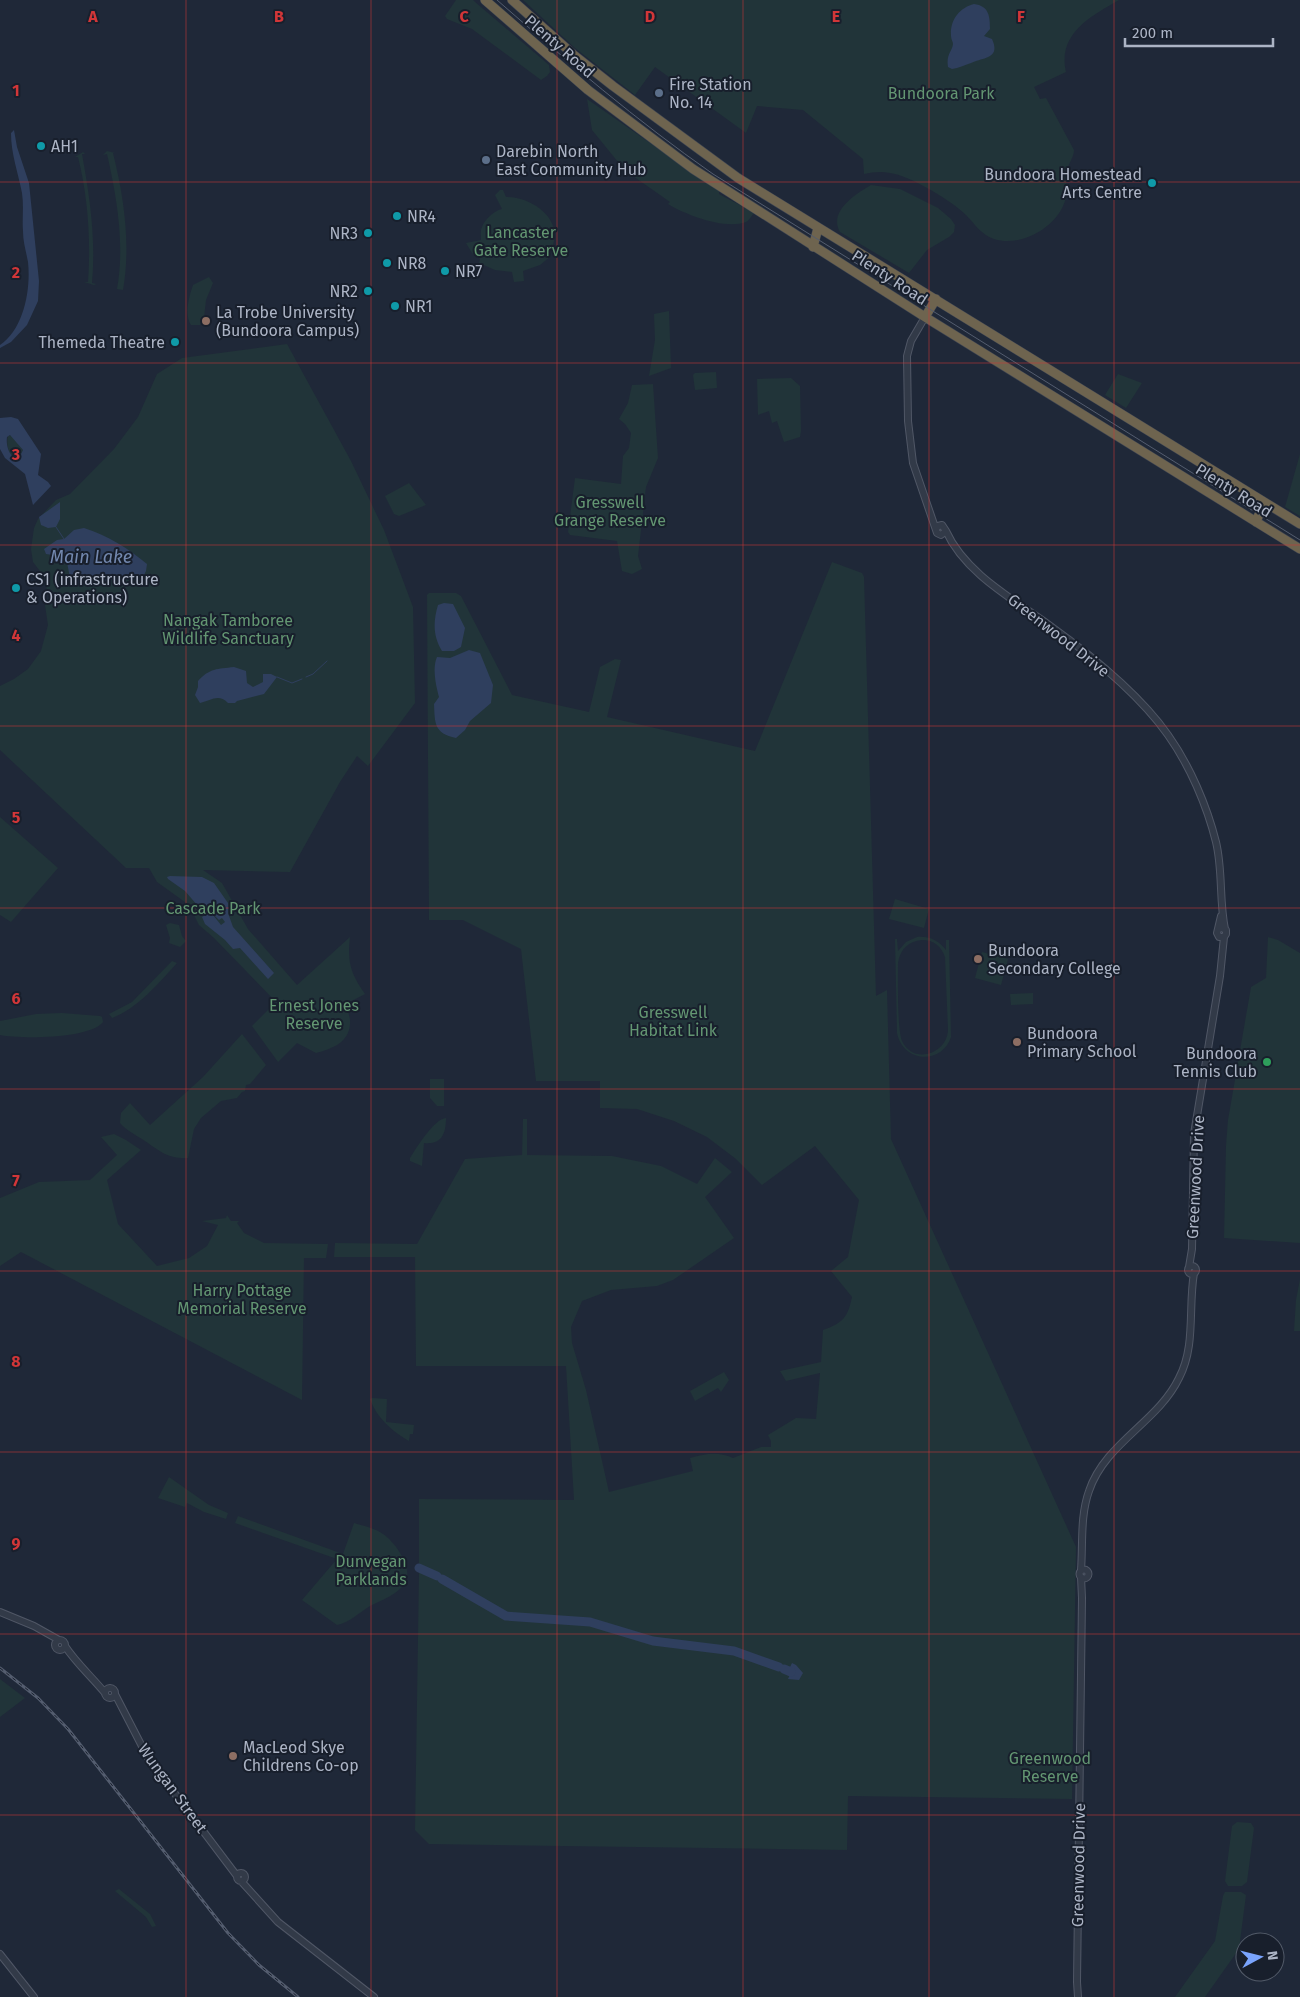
<svg xmlns="http://www.w3.org/2000/svg" width="1300" height="1997" font-family="'Fira Sans',sans-serif">
	<rect width="100%" height="100%" fill="#1f2838"/>
	<!-- green -->
	<path fill="#213439" fill-rule="evenodd" d="M 456,0 L 473,0 L 475,2 L 549,65 L 550,72 L 547,76 L 541,80 L 472,29 L 447,19 L 445,16 Z
		M 523,0 L 1119,0 C 1091,16 1057,34 1066,72 L 1034,87 L 1040,99 L 1046,98 L 1074,150 C 1074,157 1068,164 1067,171 C 1065,181 1068,192 1065,201 C 1057,227 1021,248 994,239 C 980,234 976,225 966,215 C 952,201 909,175 890,173 C 881,171 873,172 864,174 L 863,159 L 803,110 L 757,106 L 746,133 L 655,67 L 635,95 L 575,48 Z
		M 587,99 L 719,191 L 719,194 C 731,201 742,205 754,213 C 751,216 750,220 746,222 C 725,230 686,215 668,204 L 670,202 L 633,176 L 631,178 L 592,130 Z
		M 107,151 L 115,153 L 113,153 C 124,197 131,245 123,290 L 117,289 C 125,245 117,198 107,154 L 103,155 Z
		M 83,152 L 85,154 L 82,154 C 90,198 96,239 92,283 L 96,284 L 94,285 L 84,282 L 88,282 C 91,241 88,197 78,157 L 75,157 Z
		M 871,185 L 900,189 L 938,208 L 951,219 L 955,225 L 954,232 L 949,237 L 927,250 L 909,273 L 840,232 C 828,211 856,194 871,185 Z
		M 500,190 L 503,190 L 506,197 C 535,197 568,223 549,253 L 551,256 L 540,265 L 523,271 L 524,281 L 514,282 L 512,272 L 495,270 L 479,263 L 480,259 L 472,253 L 466,243 L 481,240 C 481,236 480,231 482,227 C 484,220 495,210 502,209 L 495,195 Z
		M 209,277 L 213,283 L 206,300 L 204,318 L 200,325 L 191,325 C 184,314 189,297 193,285 Z
		M 669,311 L 671,368 L 649,376 L 655,340 L 654,314 Z
		M 287,344 L 351,461 L 384,530 L 413,607 L 415,703 L 368,766 L 357,756 L 340,782 L 290,872 L 203,870 L 222,883 L 248,929 L 297,985 L 350,937 C 347,963 351,974 365,994 L 346,1004 C 347,1010 351,1018 350,1024 C 349,1043 331,1049 316,1053 L 297,1043 L 278,1062 L 252,1026 L 276,1002 L 214,938 L 199,925 L 189,905 L 157,882 L 149,868 L 126,868 L 0,750 L 0,686 L 14,679 L 28,669 L 41,651 L 48,625 L 45,605 L 49,597 L 43,575 L 33,562 L 31,549 L 34,528 L 38,519 L 56,500 L 70,494 L 114,449 L 138,417 L 157,374 L 182,358 Z
		M 716,372 L 717,388 L 695,390 L 693,375 L 695,373 Z
		M 1118,374 L 1142,383 L 1126,408 L 1105,395 Z
		M 791,378 L 800,386 L 801,431 L 800,437 L 784,442 L 777,421 L 772,423 L 769,411 L 758,415 L 757,379 Z
		M 653,384 L 658,458 L 646,487 L 638,556 L 642,569 L 632,574 L 622,571 L 617,541 L 570,535 L 568,532 L 575,478 L 621,484 L 623,456 L 629,448 L 631,433 L 625,424 L 619,419 L 628,403 L 632,385 Z
		M 12,435 L 23,450 L 20,456 L 14,458 C 8,454 6,443 8,436 Z
		M 1300,454 L 1300,516 L 1285,507 Z
		M 409,483 L 426,505 L 399,516 L 394,514 L 385,496 Z
		M 832,562 L 862,573 L 864,577 L 876,996 L 887,990 L 891,1139 L 1076,1547 L 1072,1799 L 848,1796 L 847,1850 L 429,1844 L 415,1830 L 419,1573 L 419,1499 L 574,1500 L 566,1366 L 416,1366 L 415,1257 L 334,1257 L 335,1243 L 417,1244 L 465,1159 L 522,1155 L 523,1119 L 527,1119 L 527,1155 L 612,1156 L 661,1166 L 697,1184 L 715,1158 L 732,1172 L 705,1197 L 734,1238 L 673,1280 L 657,1286 L 611,1290 L 582,1301 L 571,1327 L 572,1343 L 586,1390 L 609,1492 L 693,1471 L 690,1458 C 706,1454 717,1451 733,1458 L 761,1447 L 771,1447 L 771,1441 L 768,1435 L 796,1418 L 816,1419 L 820,1373 L 786,1381 L 780,1371 L 821,1362 L 823,1330 C 843,1323 848,1317 852,1297 L 831,1271 L 848,1257 L 859,1200 L 815,1146 L 762,1185 L 736,1159 L 707,1137 L 674,1121 L 637,1109 L 600,1108 L 600,1081 L 536,1081 L 521,949 L 463,920 L 429,920 L 427,595 L 429,593 L 456,593 L 461,596 L 512,695 L 589,712 L 600,667 L 615,659 L 621,660 L 607,717 L 755,751 Z
		M 0,817 L 58,868 L 11,922 L 0,915 Z
		M 895,899 L 929,909 L 924,928 L 889,919 Z
		M 170,923 L 179,925 L 182,936 L 186,941 L 180,947 L 169,943 L 170,938 L 166,925 Z
		M 917,937 C 929,936 938,940 946,950 L 946,940 L 949,940 L 951,1037 C 942,1065 903,1063 897,1033 L 895,939 L 897,939 L 898,951 L 906,942 ZM 922,940 C 934,940 941,946 945,957 L 948,1030 C 947,1054 913,1065 902,1041 C 897,1029 898,978 898,963 C 900,949 909,941 922,940 Z
		M 1268,937 L 1278,940 L 1300,953 L 1300,1243 L 1224,1238 L 1226,1146 L 1228,1120 L 1251,987 L 1266,978 Z
		M 982,952 L 1008,959 L 1001,985 L 975,978 Z
		M 172,961 L 177,963 C 158,984 138,1008 112,1018 L 109,1014 L 132,1002 Z
		M 1033,993 L 1033,1004 L 1011,1005 L 1010,994 Z
		M 62,1013 L 100,1016 L 102,1017 L 103,1022 C 90,1039 20,1039 0,1035 L 0,1021 L 36,1014 Z
		M 242,1034 L 266,1065 L 250,1084 L 246,1085 L 245,1091 L 242,1092 L 237,1098 L 221,1101 L 201,1118 L 194,1129 L 188,1158 C 166,1159 159,1150 142,1139 C 134,1134 126,1130 120,1123 L 121,1113 L 130,1103 L 150,1125 L 203,1077 Z
		M 430,1079 L 444,1079 L 444,1106 L 437,1106 L 430,1098 Z
		M 446,1118 C 446,1133 442,1145 424,1143 L 422,1166 L 410,1161 L 410,1158 C 417,1147 434,1119 446,1118 Z
		M 114,1134 L 126,1140 L 141,1150 L 107,1180 L 118,1224 L 157,1266 L 189,1258 L 207,1246 L 218,1225 L 202,1221 L 226,1218 L 227,1215 L 231,1221 L 239,1221 L 237,1223 L 244,1233 L 264,1243 L 328,1244 L 326,1258 L 304,1258 L 302,1400 L 21,1252 L 0,1266 L 0,1198 L 39,1182 L 90,1180 L 117,1155 L 101,1137 Z
		M 1300,1279 L 1300,1331 L 1294,1331 L 1296,1300 Z
		M 724,1372 L 729,1380 L 721,1392 L 718,1388 L 695,1401 L 690,1391 Z
		M 372,1398 L 387,1399 L 386,1422 L 414,1425 L 413,1434 L 410,1434 L 409,1441 C 393,1432 376,1417 370,1399 Z
		M 169,1477 L 209,1505 L 228,1513 L 226,1519 L 204,1512 L 187,1503 L 185,1507 L 158,1498 Z
		M 238,1516 L 343,1554 L 354,1523 C 363,1526 375,1528 383,1534 C 395,1542 414,1568 405,1583 C 397,1595 382,1600 370,1606 C 360,1612 349,1623 337,1625 L 302,1600 L 337,1559 L 235,1523 Z
		M 0,1679 L 25,1698 L 0,1717 Z
		M 1237,1822 L 1251,1823 L 1254,1828 L 1247,1882 L 1242,1886 L 1228,1886 L 1225,1881 L 1232,1826 Z
		M 119,1889 L 150,1914 L 156,1926 L 152,1927 L 146,1917 L 115,1891 Z
		M 1225,1892 L 1241,1892 L 1246,1895 L 1239,1949 L 1205,1997 L 1175,1997 L 1215,1941 L 1223,1896 Z"/>
	<!-- water -->
	<path fill="#2f3f5e" fill-rule="evenodd" d="M 974,4 C 989,6 990,16 990,29 L 984,36 L 992,39 C 1001,59 983,57 971,63 C 964,65 959,68 952,69 L 948,67 C 946,54 952,52 953,44 C 953,42 951,39 951,36 C 950,20 959,8 974,4 Z
		M 14,130 L 17,147 L 29,183 L 39,281 L 38,301 L 27,325 L 11,342 L 0,348 L 0,345 C 24,329 31,289 28,262 C 26,251 23,242 23,231 C 22,219 24,206 22,193 C 18,172 11,154 11,133 Z
		M 11,417 L 18,419 L 41,454 L 38,475 L 48,482 L 51,486 L 33,505 L 25,474 L 5,458 L 0,449 L 0,418 ZM 10,435 L 23,450 L 20,456 L 15,458 C 8,454 6,444 7,437 Z
		M 60,502 L 60,519 L 56,527 L 48,528 L 41,525 L 39,517 Z
		M 84,528 C 107,535 129,549 147,564 L 146,571 L 143,577 L 132,577 L 79,585 L 71,583 L 66,557 L 46,554 L 44,549 L 57,540 L 64,539 L 74,530 Z
		M 444,603 L 453,604 L 465,628 L 461,647 L 454,651 L 442,651 C 433,636 433,622 438,605 Z
		M 469,650 L 480,653 L 493,685 L 491,703 L 470,721 L 465,730 L 456,738 C 434,733 435,724 434,704 L 439,697 C 436,686 432,668 437,657 L 450,658 Z
		M 234,667 L 246,671 L 247,683 L 253,687 L 263,682 L 263,674 L 271,674 L 277,677 L 264,694 L 237,701 L 235,703 L 228,703 C 218,693 211,701 200,703 L 195,695 L 198,687 L 198,681 C 210,668 217,669 234,667 Z
		M 170,876 L 202,877 L 214,883 L 228,903 L 228,913 L 233,927 L 274,973 L 268,979 L 240,948 L 233,949 L 225,940 L 205,924 L 202,917 L 208,913 L 213,915 L 221,925 L 225,922 L 222,918 L 219,920 L 212,913 L 198,906 L 185,891 L 168,879 L 167,877 Z
		M 792,1663 L 796,1665 L 803,1673 L 799,1680 L 788,1679 L 791,1672 L 789,1669 Z"/>
	<g fill="none" stroke-linecap="round" stroke-linejoin="round">
		<!-- stream -->
		<path stroke="#2f3f5e" stroke-width="1" d="M 56,527 L 64,539
			M 277,677 L 292,683 L 302,679
			M 306,677 L 313,674 L 327,661"/>
		<!-- river -->
		<path stroke="#2f3f5e" stroke-width="9" d="M 419,1568 L 437,1576
			M 442,1579 L 506,1616 L 590,1622 L 653,1641 L 734,1651 L 779,1667
			M 784,1669 L 791,1672"/>
		<!-- minor casing -->
		<g stroke="#505766" stroke-width="8">
			<path id="minor" d="M 925,317 L 911,341 L 907,356 L 908,421 L 913,463 L 937,533 L 941,535 L 946,531 L 942,525 L 938,526 L 936,529
				M 946,531 C 965,573 1013,599 1049,625 C 1088,653 1140,695 1168,735 C 1190,766 1207,806 1216,842 C 1223,871 1219,900 1225,929
				M 1219,929 L 1222,928 L 1226,930 L 1226,934 L 1224,937 L 1219,937 L 1217,933 L 1221,916
				M1188 1270a4 4 0 1 1 8 0a4 4 0 1 1-8 0Z
				M 1189,1267 L 1192,1249 L 1194,1134 L 1220,976 L 1224,937
				M1079.5 1574a4.5 4.5 0 1 1 9 0a4.5 4.5 0 1 1-9 0Z
				M 1081,1570 C 1083,1544 1080,1516 1089,1491 C 1105,1443 1158,1422 1179,1378 C 1196,1346 1188,1308 1194,1273
				M 0,1612 L 34,1626 L 59,1640
				M55 1645a5 5 0 1 1 10 0a5 5 0 1 1-10 0Z
				M 65,1646 C 76,1663 92,1677 105,1693
				M105 1693a5 5 0 1 1 10 0a5 5 0 1 1-10 0Z
				M 115,1694 L 148,1758 L 237,1876
				M237 1877a4 4 0 1 1 8 0a4 4 0 1 1-8 0Z
				M 241,1881 L 278,1922 L 374,1997
				M 0,1954 L 34,1997
				M 1078,1997 L 1077,1982 L 1082,1598 L 1081,1577"/>
		</g>
		<!-- highway casing -->
		<g stroke="#3d4452" stroke-width="10">
			<path id="highway" d="M 485,0 L 588,90 L 693,169 L 925,317 L 1300,549
				M 512,0 L 575,56 L 613,86 L 738,178 L 1300,524
				M 813,247 L 818,228
				M 925,317 L 936,299
				M 1256,522 L 1264,502"/>
		</g>
		<!-- minor -->
		<use href="#minor" stroke="#323a48" stroke-width="6"/>
		<!-- highway -->
		<use href="#highway" stroke="#6e644f" stroke-width="9"/>
		<!-- tram -->
		<path stroke="#545d6f" stroke-width="1" d="M 497,0 C 567,61 637,121 713,174 L 1300,540"/>
		<!-- rail casing -->
		<g stroke="#545d6f" stroke-width="3">
			<path id="rail" d="M 0,1668 L 38,1698 L 68,1729 L 228,1933 L 259,1965 L 298,1997"/>
		</g>
		<!-- rail -->
		<use href="#rail" stroke="#181f2c" stroke-width="1" stroke-dasharray="4" stroke-linecap="butt"/>
	</g>
	<!-- grid -->
	<path fill="none" stroke="#d23638" stroke-width="1" stroke-opacity="0.55" d="M 186,0 L 186,1997M 371,0 L 371,1997M 557,0 L 557,1997M 743,0 L 743,1997M 929,0 L 929,1997M 1114,0 L 1114,1997M 0,182 L 1300,182M 0,363 L 1300,363M 0,545 L 1300,545M 0,726 L 1300,726M 0,908 L 1300,908M 0,1089 L 1300,1089M 0,1271 L 1300,1271M 0,1452 L 1300,1452M 0,1634 L 1300,1634M 0,1815 L 1300,1815"/>
	<!-- markers -->
	<g fill="#5c6f8a" stroke="#181f2c" stroke-width="2">
		<circle cx="659" cy="93" r="5"/>
		<circle cx="486" cy="160" r="5"/>
	</g>
	<g fill="#0f9aa8" stroke="#181f2c" stroke-width="2">
		<circle cx="41" cy="146" r="5"/>
		<circle cx="1152" cy="183" r="5"/>
		<circle cx="397" cy="216" r="5"/>
		<circle cx="368" cy="233" r="5"/>
		<circle cx="387" cy="263" r="5"/>
		<circle cx="445" cy="271" r="5"/>
		<circle cx="368" cy="291" r="5"/>
		<circle cx="395" cy="306" r="5"/>
		<circle cx="175" cy="342" r="5"/>
		<circle cx="16" cy="588" r="5"/>
	</g>
	<g fill="#8d6e63" stroke="#181f2c" stroke-width="2">
		<circle cx="206" cy="321" r="5"/>
		<circle cx="978" cy="959" r="5"/>
		<circle cx="1017" cy="1042" r="5"/>
		<circle cx="233" cy="1756" r="5"/>
	</g>
	<circle fill="#2e9e5b" stroke="#181f2c" stroke-width="2" cx="1267" cy="1062" r="5"/>
	<g text-anchor="middle" stroke-width="4" stroke-linejoin="round" paint-order="stroke">
		<!-- street labels -->
		<g font-size="16" fill="#acb4c5" stroke="#181f2c">
			<text transform="translate(560 46) rotate(41)" y="6">Plenty Road</text>
			<text transform="translate(890 277) rotate(33)" y="6">Plenty Road</text>
			<text transform="translate(1234 490) rotate(32)" y="6">Plenty Road</text>
			<text transform="translate(1059 635) rotate(38)" y="6">Greenwood Drive</text>
			<text transform="translate(1195 1177) rotate(-87)" y="6">Greenwood Drive</text>
			<text transform="translate(173 1788) rotate(54)" y="6">Wungan Street</text>
			<text transform="translate(1078 1865) rotate(-89)" y="6">Greenwood Drive</text>
		</g>
		<!-- poi labels -->
		<g font-size="16" fill="#acb4c5" stroke="#181f2c" text-anchor="start">
			<text x="669" y="90">Fire Station<tspan x="669" dy="18">No. 14</tspan></text>
			<text x="51" y="152">AH1</text>
			<text x="496" y="157">Darebin North<tspan x="496" dy="18">East Community Hub</tspan></text>
			<text x="1142" y="180" text-anchor="end">Bundoora Homestead<tspan x="1142" dy="18">Arts Centre</tspan></text>
			<text x="407" y="222">NR4</text>
			<text x="358" y="239" text-anchor="end">NR3</text>
			<text x="397" y="269">NR8</text>
			<text x="455" y="277">NR7</text>
			<text x="358" y="297" text-anchor="end">NR2</text>
			<text x="405" y="312">NR1</text>
			<text x="216" y="318">La Trobe University<tspan x="216" dy="18">(Bundoora Campus)</tspan></text>
			<text x="165" y="348" text-anchor="end">Themeda Theatre</text>
			<text x="26" y="585">CS1 (infrastructure<tspan x="26" dy="18">&amp; Operations)</tspan></text>
			<text x="988" y="956">Bundoora<tspan x="988" dy="18">Secondary College</tspan></text>
			<text x="1027" y="1039">Bundoora<tspan x="1027" dy="18">Primary School</tspan></text>
			<text x="1257" y="1059" text-anchor="end">Bundoora<tspan x="1257" dy="18">Tennis Club</tspan></text>
			<text x="243" y="1753">MacLeod Skye<tspan x="243" dy="18">Childrens Co-op</tspan></text>
		</g>
		<!-- park labels -->
		<g font-size="16" fill="#639672" stroke="#181f2c">
			<text x="941" y="99">Bundoora Park</text>
			<text x="521" y="238">Lancaster<tspan x="521" dy="18">Gate Reserve</tspan></text>
			<text x="610" y="508">Gresswell<tspan x="610" dy="18">Grange Reserve</tspan></text>
			<text x="228" y="626">Nangak Tamboree<tspan x="228" dy="18">Wildlife Sanctuary</tspan></text>
			<text x="213" y="914">Cascade Park</text>
			<text x="314" y="1011">Ernest Jones<tspan x="314" dy="18">Reserve</tspan></text>
			<text x="673" y="1018">Gresswell<tspan x="673" dy="18">Habitat Link</tspan></text>
			<text x="242" y="1296">Harry Pottage<tspan x="242" dy="18">Memorial Reserve</tspan></text>
			<text x="371" y="1567">Dunvegan<tspan x="371" dy="18">Parklands</tspan></text>
			<text x="1050" y="1764">Greenwood<tspan x="1050" dy="18">Reserve</tspan></text>
		</g>
		<!-- water labels -->
		<g font-size="18" font-style="italic" fill="#7388af" stroke="#181f2c">
			<text x="91" y="563">Main Lake</text>
		</g>
	</g>
	<g font-size="16" text-anchor="middle" font-weight="bold" fill="#d23638" stroke="#181f2c" stroke-width="4" stroke-linejoin="round" paint-order="stroke">
		<text x="93" y="22">A</text>
		<text x="279" y="22">B</text>
		<text x="464" y="22">C</text>
		<text x="650" y="22">D</text>
		<text x="836" y="22">E</text>
		<text x="1021" y="22">F</text>
		<text x="16" y="96">1</text>
		<text x="16" y="278">2</text>
		<text x="16" y="460">3</text>
		<text x="16" y="641">4</text>
		<text x="16" y="823">5</text>
		<text x="16" y="1004">6</text>
		<text x="16" y="1186">7</text>
		<text x="16" y="1367">8</text>
		<text x="16" y="1549">9</text>
	</g>
	<!-- north arrow -->
	<g transform="translate(1260 1957) rotate(83)"><circle r="24" fill="#181f2c" stroke="#535b69"/>
	<path d="M0-4L9 19L0 12L-9 19Z" fill="#7aa4fd"/>
	<text y="-8" font-size="14" font-weight="bold" text-anchor="middle" fill="#acb4c5">N</text>
	</g>
	<!-- scale -->
	<path d="M1125 38v8h148v-8" fill="none" stroke="#acb4c5" stroke-width="2.5"/>
	<text x="1132" y="38" font-size="15" fill="#acb4c5" stroke="#181f2c" stroke-width="4" paint-order="stroke">200 m</text>
</svg>
